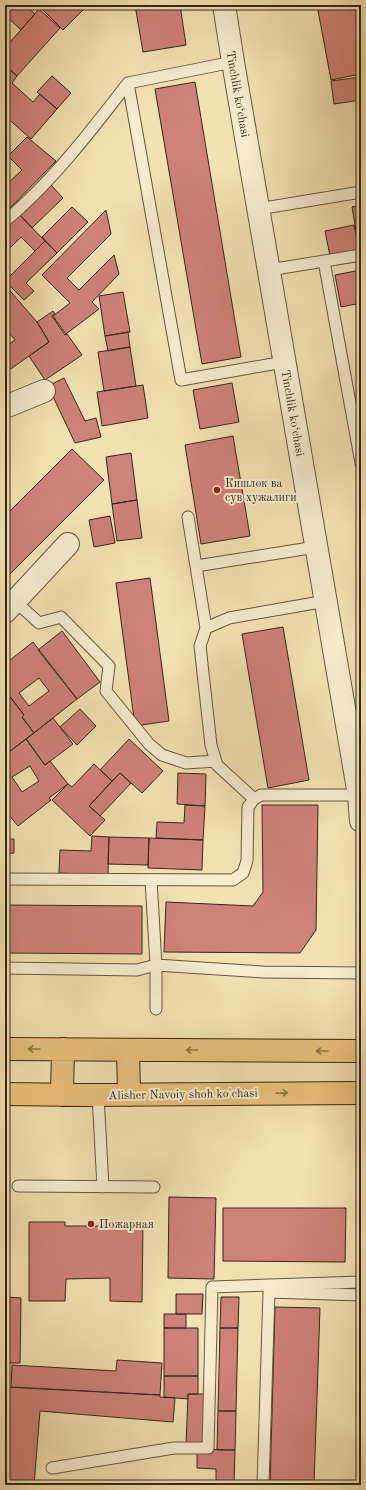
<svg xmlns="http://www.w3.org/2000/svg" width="366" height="1490" font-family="'Old Standard TT',serif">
	<rect width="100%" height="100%" fill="#f2e2b3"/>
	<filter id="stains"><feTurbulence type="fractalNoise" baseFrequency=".005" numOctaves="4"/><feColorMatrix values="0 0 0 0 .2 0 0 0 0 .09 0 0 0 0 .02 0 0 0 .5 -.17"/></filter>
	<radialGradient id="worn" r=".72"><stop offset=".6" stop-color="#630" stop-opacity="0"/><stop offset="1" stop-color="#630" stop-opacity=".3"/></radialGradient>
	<!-- building -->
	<path fill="#cf8278" stroke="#332719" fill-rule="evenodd" d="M 5,5 L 25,5 L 35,14 L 21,30 L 5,15 Z
		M 38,5 L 88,5 L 63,30 Z
		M 135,5 L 180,5 L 186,45 L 143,52 Z
		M 317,5 L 361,5 L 361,74 L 331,80 Z
		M 39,9 L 60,28 L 17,76 L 5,65 L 5,48 Z
		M 5,65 L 17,76 L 12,83 L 33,102 L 40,94 L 57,109 L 31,139 L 5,116 Z
		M 52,76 L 71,93 L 57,109 L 37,92 Z
		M 361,77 L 361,100 L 334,104 L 331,81 Z
		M 195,82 L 241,357 L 202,364 L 155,89 Z
		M 27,137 L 56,161 L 5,213 L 5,186 L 22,170 L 8,156 Z
		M 51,185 L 63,198 L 32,228 L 20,215 Z
		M 361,205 L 361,242 L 358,242 L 352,207 Z
		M 72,207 L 88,222 L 57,253 L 42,237 Z
		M 106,210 L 111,234 L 67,278 L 79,290 L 114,255 L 119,274 L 92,302 L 99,309 L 66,334 L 53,316 L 70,303 L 42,275 Z
		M 20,215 L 45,241 L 35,251 L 21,237 L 5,253 L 5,230 Z
		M 354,225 L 359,250 L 330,256 L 325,231 Z
		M 45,241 L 57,253 L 26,283 L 34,291 L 24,300 L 5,281 Z
		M 5,259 L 10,264 L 5,269 Z
		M 361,270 L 361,331 L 356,304 L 341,307 L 335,275 Z
		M 5,285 L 37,322 L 49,342 L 5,373 L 5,347 L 15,340 L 5,328 Z
		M 123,292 L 130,332 L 105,336 L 99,296 Z
		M 53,311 L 55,314 L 52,316 L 65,335 L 67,334 L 82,355 L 45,380 L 29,356 L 49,342 L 37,322 Z
		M 128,332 L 130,347 L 108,351 L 105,336 Z
		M 130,347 L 136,386 L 104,391 L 98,352 Z
		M 64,378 L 85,421 L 96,418 L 101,437 L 75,443 L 48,386 Z
		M 232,383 L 239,422 L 200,429 L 193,390 Z
		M 143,385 L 148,418 L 102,426 L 97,392 Z
		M 233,436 L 250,536 L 201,544 L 185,445 Z
		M 72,449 L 104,480 L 5,579 L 5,516 Z
		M 131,453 L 137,500 L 112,504 L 106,457 Z
		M 137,500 L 142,538 L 117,541 L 112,504 Z
		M 110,516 L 115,543 L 94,547 L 89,520 Z
		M 150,578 L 169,721 L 135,726 L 116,583 Z
		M 283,627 L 309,780 L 268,788 L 242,634 Z
		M 62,631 L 100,682 L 77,699 L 38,650 Z
		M 33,642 L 77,699 L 34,733 L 22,717 L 24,715 L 5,690 L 5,664 ZM 39,678 L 49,691 L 29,706 L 19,693 Z
		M 5,690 L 24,715 L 22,717 L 34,733 L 5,755 L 5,731 L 9,728 L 5,723 Z
		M 80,709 L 96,726 L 77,745 L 60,727 Z
		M 53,718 L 73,744 L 45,765 L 26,739 Z
		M 26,739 L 45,765 L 50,761 L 68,784 L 49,798 L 51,800 L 18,826 L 5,810 L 9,806 L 5,801 L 5,755 ZM 30,766 L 39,781 L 22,792 L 12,777 Z
		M 129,739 L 163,771 L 142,793 L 120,773 L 112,781 L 100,770 Z
		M 94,764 L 112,781 L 89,806 L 105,820 L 90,836 L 52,800 L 68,784 L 72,787 Z
		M 120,773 L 131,783 L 100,816 L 89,806 Z
		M 178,773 L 206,774 L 205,806 L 177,804 Z
		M 185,805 L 205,806 L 203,840 L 156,838 L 157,822 L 184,823 Z
		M 262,805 L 318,805 L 316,930 L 300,953 L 164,952 L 166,902 L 253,906 L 263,892 Z
		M 92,836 L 109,837 L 108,875 L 59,873 L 60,850 L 91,851 Z
		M 109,837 L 149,838 L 148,865 L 108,864 Z
		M 149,838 L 203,840 L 202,870 L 148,868 Z
		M 5,839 L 14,839 L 14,853 L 5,854 Z
		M 5,905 L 142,906 L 142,954 L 5,953 Z
		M 169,1197 L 216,1198 L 214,1279 L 168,1278 Z
		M 223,1208 L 346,1208 L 345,1262 L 223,1261 Z
		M 29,1222 L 65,1222 L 65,1226 L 114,1226 L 114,1222 L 143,1222 L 142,1302 L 110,1301 L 110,1278 L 66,1279 L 65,1301 L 29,1301 Z
		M 176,1294 L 203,1294 L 202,1314 L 176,1314 Z
		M 6,1297 L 21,1298 L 20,1363 L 5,1363 Z
		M 221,1297 L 239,1297 L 238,1328 L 220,1328 Z
		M 275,1307 L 320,1308 L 314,1485 L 270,1485 Z
		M 164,1314 L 186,1314 L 186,1328 L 164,1328 Z
		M 164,1328 L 198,1328 L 198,1376 L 164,1376 Z
		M 220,1328 L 238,1328 L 236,1411 L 218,1411 Z
		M 117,1360 L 162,1363 L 160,1395 L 11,1387 L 12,1365 L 116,1371 Z
		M 164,1376 L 198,1376 L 198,1394 L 188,1394 L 188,1399 L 164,1397 Z
		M 5,1387 L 160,1395 L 160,1397 L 175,1398 L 173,1422 L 40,1411 L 34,1485 L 5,1485 L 5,1431 L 10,1423 L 5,1416 Z
		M 188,1394 L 208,1394 L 205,1446 L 186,1445 Z
		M 218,1411 L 236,1411 L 235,1450 L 217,1450 Z
		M 197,1449 L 235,1450 L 234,1485 L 216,1485 L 216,1469 L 197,1468 Z
		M 36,1481 L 125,1485 L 36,1485 Z"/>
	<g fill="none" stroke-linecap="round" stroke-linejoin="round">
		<!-- service casing -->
		<g stroke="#635640" stroke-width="13">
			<path id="service" d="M 128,83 L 181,380 L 284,362
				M 258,209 L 361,192
				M 5,221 C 51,183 91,131 128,83 L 233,62
				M 324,261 L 361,463
				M 269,270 L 361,255
				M 188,517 L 206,628
				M 196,566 L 316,547
				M 15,601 L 39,623 L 61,617 L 109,666 L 106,691 L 149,744 L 162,755 L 186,763 L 216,761
				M 254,799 L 217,765 L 211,745 L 200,646 L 206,628 L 229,618 L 326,601
				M 5,879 L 233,880 L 243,873 L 247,861 L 248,807 L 254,799 L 261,795 L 359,795
				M 5,968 L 137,970 L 156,965 L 151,880
				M 156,1009 L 156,965 L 263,972 L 361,973
				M 98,1095 L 103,1187
				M 18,1186 L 154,1187
				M 52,1468 L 174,1448 L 208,1448 L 212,1287 L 361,1282
				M 263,1485 L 269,1292 L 361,1295"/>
		</g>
		<!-- minor casing -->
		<g stroke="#635640" stroke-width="24">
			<path id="minor" d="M 224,5 L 233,62 L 359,795 L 361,821
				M 5,407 L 44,391
				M 5,612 L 68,544"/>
		</g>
		<!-- primary casing -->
		<g stroke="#332719" stroke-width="24">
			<path id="primary" d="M 5,1049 L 361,1051
				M 128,1050 L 129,1095
				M 5,1094 L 84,1095 L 361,1093
				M 62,1095 L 63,1049"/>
		</g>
		<!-- service -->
		<use href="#service" stroke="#f7ecce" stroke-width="11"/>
		<!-- minor -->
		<use href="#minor" stroke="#f7ecce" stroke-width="22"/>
		<!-- primary -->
		<use href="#primary" stroke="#e9c17a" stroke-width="22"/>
	</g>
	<!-- one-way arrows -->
	<defs><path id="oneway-shaft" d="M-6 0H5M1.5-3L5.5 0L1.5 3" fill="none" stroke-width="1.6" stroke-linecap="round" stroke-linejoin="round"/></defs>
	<g stroke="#8e744a">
		<use href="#oneway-shaft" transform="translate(34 1049) rotate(-180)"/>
		<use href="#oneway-shaft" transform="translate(192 1050) rotate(-180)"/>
		<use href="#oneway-shaft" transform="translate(322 1051) rotate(-180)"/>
		<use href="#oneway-shaft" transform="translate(282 1093) rotate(-1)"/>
	</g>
	<!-- markers -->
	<g fill="#8f2418" stroke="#f7ecce" stroke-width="1.5">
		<circle cx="217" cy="490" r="4"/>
		<circle cx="91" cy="1224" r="4"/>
	</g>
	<g text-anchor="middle" stroke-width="4" stroke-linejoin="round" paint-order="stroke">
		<!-- street labels -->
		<g font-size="12" fill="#332719" stroke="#f7ecce">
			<text transform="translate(238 94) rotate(80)" y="4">Tinchlik kо‘chasi</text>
			<text transform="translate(293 413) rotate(80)" y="4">Tinchlik kо‘chasi</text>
			<text transform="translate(183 1094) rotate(-1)" y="4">Alisher Navoiy shoh ko'chasi</text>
		</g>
		<!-- poi labels -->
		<g font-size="12" fill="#332719" stroke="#f7ecce" text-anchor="start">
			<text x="225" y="487">Кишлок ва<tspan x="225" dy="14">сув хужалиги</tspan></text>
			<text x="99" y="1228">Пожарная</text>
		</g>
	</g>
	<!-- margin -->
	<rect width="366" height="1490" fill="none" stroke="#f2e2b3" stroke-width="20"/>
	<rect x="6" y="6" width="354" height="1478" fill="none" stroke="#332719" stroke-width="2"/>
	<rect x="10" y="10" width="346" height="1470" fill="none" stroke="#332719"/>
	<rect width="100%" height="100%" filter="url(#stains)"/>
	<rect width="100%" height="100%" fill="url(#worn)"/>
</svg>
